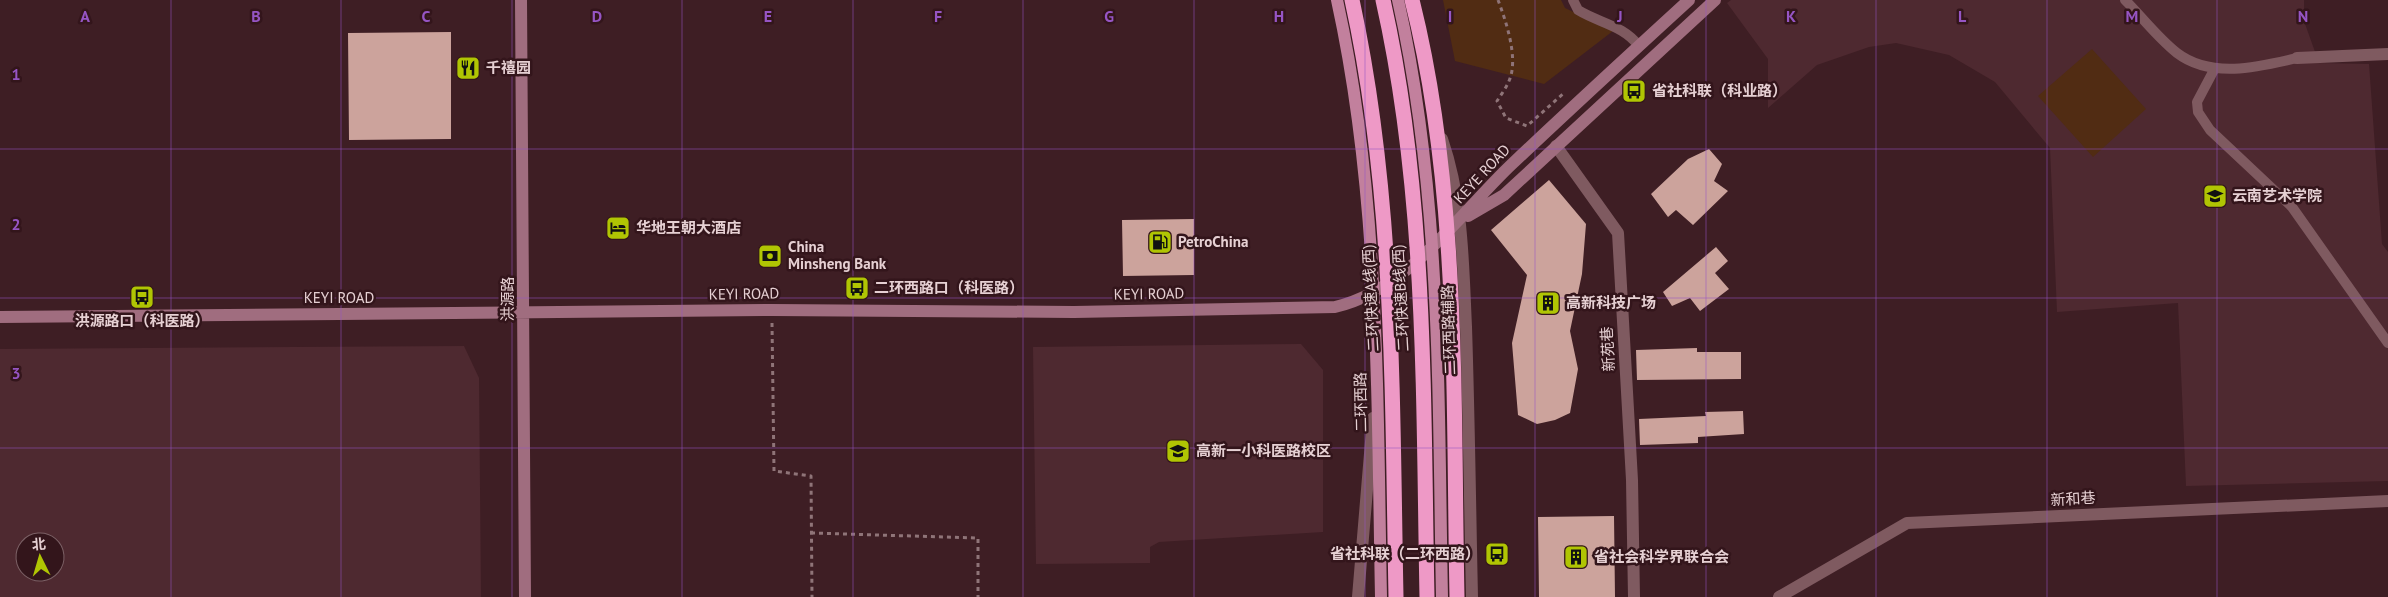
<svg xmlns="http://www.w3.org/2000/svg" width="2388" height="597" font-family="'PT Sans','Noto Sans SC',sans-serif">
	<rect width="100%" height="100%" fill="#3e1e24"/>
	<!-- built -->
	<path fill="#4e2930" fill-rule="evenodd" d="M 1731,0 L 2304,0 L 2304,21 L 2319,63 L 2369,64 L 2382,244 L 2388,252 L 2388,481 L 2186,486 L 2178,303 L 2057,312 L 2050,148 L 1995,82 L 1949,55 L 1896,43 L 1869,47 L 1817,65 L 1768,108 L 1768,59 L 1727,3 Z
		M 1301,344 L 1323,370 L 1323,532 L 1159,542 L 1150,547 L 1150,563 L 1036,564 L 1033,347 Z
		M 464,346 L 479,378 L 481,597 L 0,597 L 0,349 ZM 25,542 L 55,542 L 55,572 L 25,572 Z"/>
	<!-- green -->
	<path fill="#512c13" d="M 1443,0 L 1561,0 L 1565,8 L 1613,31 L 1544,84 L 1455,61 Z
		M 2092,49 L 2146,109 L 2093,157 L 2038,96 Z"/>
	<!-- building -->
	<path fill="#cca39c" d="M 451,32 L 451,139 L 349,140 L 348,33 Z
		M 1709,149 L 1722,164 L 1714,181 L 1728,191 L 1693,225 L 1676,210 L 1668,217 L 1651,194 L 1688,159 Z
		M 1549,180 L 1586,224 L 1582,274 L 1570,331 L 1578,369 L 1570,413 L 1555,420 L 1537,424 L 1518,415 L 1512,343 L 1527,275 L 1491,230 Z
		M 1194,219 L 1194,275 L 1123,276 L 1122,220 Z
		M 1716,247 L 1728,261 L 1715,273 L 1729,289 L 1700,311 L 1690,298 L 1672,306 L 1663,292 Z
		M 1697,348 L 1697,352 L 1741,352 L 1741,379 L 1637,380 L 1636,350 Z
		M 1743,411 L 1744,434 L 1698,437 L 1698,443 L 1640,445 L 1639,419 L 1706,416 L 1705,412 Z
		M 1614,516 L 1615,597 L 1539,597 L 1538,517 Z"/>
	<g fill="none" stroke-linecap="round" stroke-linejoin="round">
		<!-- path -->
		<path stroke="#8f7478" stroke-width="3" stroke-dasharray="4 4" stroke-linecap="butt" d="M 1498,0 C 1506,21 1519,59 1509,81 C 1506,88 1501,95 1497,101 L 1506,118 L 1527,126 L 1565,92
			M 772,323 L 774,471 L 811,476 L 812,597
			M 811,533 L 978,538 L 978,597"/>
		<!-- lane -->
		<path stroke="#7f5a60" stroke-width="10" d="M 1573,0 L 1578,10 C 1599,23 1623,25 1639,46
			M 2125,0 C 2142,17 2158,38 2177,53 C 2211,79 2259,67 2297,58
			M 2215,68 L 2197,102 L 2198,112 L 2210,130 L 2292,207 L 2388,343"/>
		<!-- street -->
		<path stroke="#7f5a60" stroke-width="12" d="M 2297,58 L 2388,54
			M 1442,139 C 1463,200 1463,264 1466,327 C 1469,417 1470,507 1472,597
			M 1556,146 L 1618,233 L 1632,480 L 1634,597
			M 1358,597 L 1373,418
			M 1779,597 L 1907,523 L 2388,501"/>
		<!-- secondary -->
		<path stroke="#a06d7f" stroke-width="12" d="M 521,0 L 525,597
			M 1468,216 L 1504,195 L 1715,0
			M 0,317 L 772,310 L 1074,312 L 1335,307 C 1409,290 1459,214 1512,164 C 1570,109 1630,54 1689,0"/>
		<!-- primary -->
		<path stroke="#c2809d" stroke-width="12" d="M 1337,0 C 1380,196 1377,397 1381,597
			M 1398,0 C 1442,195 1438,398 1442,597"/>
		<!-- highway -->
		<path stroke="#ee99c6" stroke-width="15" d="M 1352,0 C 1395,196 1392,397 1396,597
			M 1383,0 C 1427,195 1423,398 1427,597
			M 1412,0 C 1460,190 1453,402 1457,597"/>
	</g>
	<!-- grid -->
	<path fill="none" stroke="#9655c4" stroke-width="1" stroke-opacity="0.55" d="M 171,0 L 171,597M 341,0 L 341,597M 512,0 L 512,597M 682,0 L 682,597M 853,0 L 853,597M 1023,0 L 1023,597M 1194,0 L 1194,597M 1365,0 L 1365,597M 1535,0 L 1535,597M 1706,0 L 1706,597M 1876,0 L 1876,597M 2047,0 L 2047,597M 2217,0 L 2217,597M 0,149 L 2388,149M 0,298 L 2388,298M 0,448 L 2388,448"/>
	<!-- icons -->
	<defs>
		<g id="restaurant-square" transform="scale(1.25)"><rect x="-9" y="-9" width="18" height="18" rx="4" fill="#b0c503" stroke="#33151b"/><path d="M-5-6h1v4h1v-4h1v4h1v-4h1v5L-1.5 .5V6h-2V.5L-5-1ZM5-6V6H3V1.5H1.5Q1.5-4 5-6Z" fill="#111"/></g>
		<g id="bus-square" transform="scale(1.25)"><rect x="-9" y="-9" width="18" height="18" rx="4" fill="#b0c503" stroke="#33151b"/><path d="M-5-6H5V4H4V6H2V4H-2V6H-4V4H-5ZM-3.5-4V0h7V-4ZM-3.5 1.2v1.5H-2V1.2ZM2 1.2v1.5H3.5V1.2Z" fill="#111"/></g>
		<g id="university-square" transform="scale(1.25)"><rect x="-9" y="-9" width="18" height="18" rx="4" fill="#b0c503" stroke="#33151b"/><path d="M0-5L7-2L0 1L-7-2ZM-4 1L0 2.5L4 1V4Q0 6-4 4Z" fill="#111"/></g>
		<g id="hotel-square" transform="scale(1.25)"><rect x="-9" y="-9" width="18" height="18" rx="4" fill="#b0c503" stroke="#33151b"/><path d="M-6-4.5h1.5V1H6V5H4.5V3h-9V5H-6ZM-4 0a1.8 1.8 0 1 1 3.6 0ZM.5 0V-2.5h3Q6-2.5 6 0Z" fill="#111"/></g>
		<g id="fuel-square" transform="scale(1.25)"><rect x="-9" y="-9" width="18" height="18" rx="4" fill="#b0c503" stroke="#33151b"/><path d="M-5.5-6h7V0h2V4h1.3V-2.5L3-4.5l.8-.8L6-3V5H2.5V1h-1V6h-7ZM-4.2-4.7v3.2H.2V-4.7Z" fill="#111"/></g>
		<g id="bank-square" transform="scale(1.25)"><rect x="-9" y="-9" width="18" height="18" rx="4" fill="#b0c503" stroke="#33151b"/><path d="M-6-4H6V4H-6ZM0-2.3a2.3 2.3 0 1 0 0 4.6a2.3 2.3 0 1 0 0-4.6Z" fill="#111"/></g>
		<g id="building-square" transform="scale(1.25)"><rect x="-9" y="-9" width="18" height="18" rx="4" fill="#b0c503" stroke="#33151b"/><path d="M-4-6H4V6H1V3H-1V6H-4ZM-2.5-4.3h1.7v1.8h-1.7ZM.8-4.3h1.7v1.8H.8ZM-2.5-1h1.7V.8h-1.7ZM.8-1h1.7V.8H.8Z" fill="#111"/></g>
		<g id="school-square" transform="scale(1.25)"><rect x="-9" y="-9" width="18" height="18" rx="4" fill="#b0c503" stroke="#33151b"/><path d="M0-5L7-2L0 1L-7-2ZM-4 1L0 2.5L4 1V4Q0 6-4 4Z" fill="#111"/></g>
	</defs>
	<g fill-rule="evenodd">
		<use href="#restaurant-square" x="468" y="68"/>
		<use href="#bus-square" x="1634" y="91"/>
		<use href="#university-square" x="2215" y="196"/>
		<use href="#hotel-square" x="618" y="228"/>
		<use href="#fuel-square" x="1160" y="242"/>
		<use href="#bank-square" x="770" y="256"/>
		<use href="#bus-square" x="857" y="288"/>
		<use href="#bus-square" x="142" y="297"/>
		<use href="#building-square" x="1548" y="303"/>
		<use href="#school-square" x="1178" y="451"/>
		<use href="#bus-square" x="1497" y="554"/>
		<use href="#building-square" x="1576" y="557"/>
	</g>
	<g text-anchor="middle" stroke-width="5" stroke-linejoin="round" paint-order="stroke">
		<!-- poi labels -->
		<g font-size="15" font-weight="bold" fill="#e6d0d3" stroke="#33151b" text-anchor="start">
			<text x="486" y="73">千禧园</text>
			<text x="1652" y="96">省社科联（科业路）</text>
			<text x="2232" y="201">云南艺术学院</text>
			<text x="636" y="233">华地王朝大酒店</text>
			<text x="1178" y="247">PetroChina</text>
			<text x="788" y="252">China<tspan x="788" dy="17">Minsheng Bank</tspan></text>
			<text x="874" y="293">二环西路口（科医路）</text>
			<text x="1566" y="308">高新科技广场</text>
			<text x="142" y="326" text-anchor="middle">洪源路口（科医路）</text>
			<text x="1196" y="456">高新一小科医路校区</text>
			<text x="1480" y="559" text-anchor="end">省社科联（二环西路）</text>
			<text x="1594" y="562">省社会科学界联合会</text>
		</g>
		<!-- street labels -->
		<g font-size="15" fill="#e6d0d3" stroke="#33151b">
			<text transform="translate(1482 174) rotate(-47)" y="5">KEYE ROAD</text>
			<text transform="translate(744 294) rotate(-1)" y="5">KEYI ROAD</text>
			<text transform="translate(1149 294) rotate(-1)" y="5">KEYI ROAD</text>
			<text x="339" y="303">KEYI ROAD</text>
			<text transform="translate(1371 298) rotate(-93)" y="5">二环快速A线(西)</text>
			<text transform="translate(1401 298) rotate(-93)" y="5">二环快速B线(西)</text>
			<text transform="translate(508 299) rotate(-90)" y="5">洪源路</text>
			<text transform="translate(1449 330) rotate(-92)" y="5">二环西路辅路</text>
			<text transform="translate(1608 349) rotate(-93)" y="5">新苑巷</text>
			<text transform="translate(1361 402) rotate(-91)" y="5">二环西路</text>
			<text transform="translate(2073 499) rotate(-3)" y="5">新和巷</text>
		</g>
	</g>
	<g font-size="16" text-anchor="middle" font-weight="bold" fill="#9655c4" stroke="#33151b" stroke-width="5" stroke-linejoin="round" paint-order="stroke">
		<text x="85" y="22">A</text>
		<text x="256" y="22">B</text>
		<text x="426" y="22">C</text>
		<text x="597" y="22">D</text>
		<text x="768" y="22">E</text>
		<text x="938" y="22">F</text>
		<text x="1109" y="22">G</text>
		<text x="1279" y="22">H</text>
		<text x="1450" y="22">I</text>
		<text x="1620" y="22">J</text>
		<text x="1791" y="22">K</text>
		<text x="1962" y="22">L</text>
		<text x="2132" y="22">M</text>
		<text x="2303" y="22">N</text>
		<text x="16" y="80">1</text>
		<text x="16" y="230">2</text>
		<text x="16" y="379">3</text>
	</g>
	<!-- north arrow -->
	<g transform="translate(40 557) rotate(355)"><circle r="24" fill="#33151b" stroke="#7b6065"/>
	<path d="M0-4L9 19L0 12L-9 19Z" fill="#b0c503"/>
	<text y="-8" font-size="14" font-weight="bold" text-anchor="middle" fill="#e6d0d3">北</text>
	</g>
</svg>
